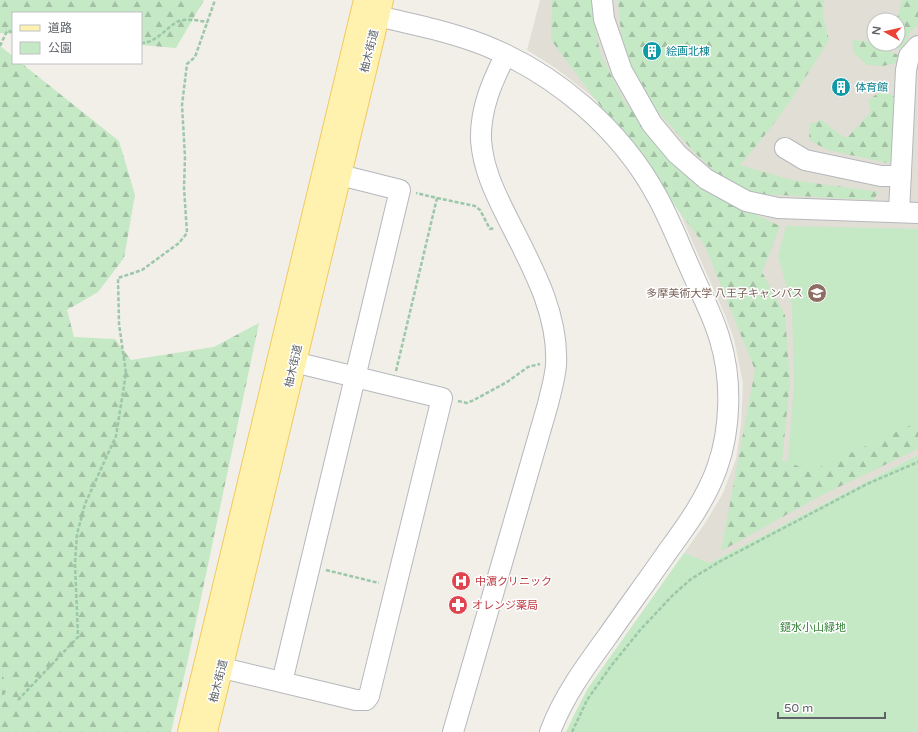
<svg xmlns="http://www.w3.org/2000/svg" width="918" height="732" font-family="'Varela Round','Noto Sans JP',sans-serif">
	<defs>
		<pattern id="forest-firs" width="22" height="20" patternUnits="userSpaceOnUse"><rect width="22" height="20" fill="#c5e8c5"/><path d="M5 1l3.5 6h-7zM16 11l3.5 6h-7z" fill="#a3c0a4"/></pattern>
		<pattern id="cemetery-stones" width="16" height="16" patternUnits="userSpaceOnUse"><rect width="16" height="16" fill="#c5e8c5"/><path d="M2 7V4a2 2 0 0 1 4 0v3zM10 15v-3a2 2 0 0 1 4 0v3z" fill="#a3c0a4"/></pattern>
	</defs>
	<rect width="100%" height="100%" fill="#f1efe8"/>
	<!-- education -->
	<path fill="#e1ded6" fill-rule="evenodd" d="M 540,0 L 918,0 L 918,455 L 710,563 L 684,553 L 706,522 L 723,493 L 736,459 L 741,425 L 743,383 L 734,339 L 725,315 L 674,200 L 608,111 L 589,94 L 557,69 L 527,50 ZM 874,20 L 898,20 L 898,44 L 874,44 Z"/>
	<!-- forest -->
	<path fill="url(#forest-firs)" d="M 0,0 L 204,0 L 176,48 L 141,45 L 141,13 L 13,13 L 13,34 L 0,33 Z
		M 552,0 L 591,0 L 600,53 L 624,101 L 658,145 L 699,188 L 780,226 L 762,272 L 785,315 L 790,381 L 782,461 L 825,461 L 918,422 L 918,449 L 822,495 L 721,551 L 755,370 L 705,246 L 551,40 Z
		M 618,0 L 824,0 L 823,16 L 829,40 L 791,100 L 769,130 L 740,165 L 792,180 L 879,192 L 873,200 L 744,193 L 714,171 L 694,152 L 644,96 L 622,46 Z
		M 902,0 L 918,0 L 918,25 L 910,32 L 908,39 L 901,49 L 886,47 L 887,44 L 898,44 L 898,20 L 897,20 Z
		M 852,40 L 874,42 L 874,44 L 880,44 L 880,47 L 898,55 L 896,63 L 883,66 L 867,65 L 854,53 Z
		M 0,46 L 13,56 L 13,63 L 21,63 L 119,141 L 135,195 L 124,258 L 98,292 L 67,310 L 74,337 L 115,339 L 131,360 L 214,347 L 259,323 L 187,664 L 171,732 L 0,732 L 0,704 L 9,685 L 0,673 Z
		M 880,92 L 890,94 L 902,100 L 899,114 L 893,120 L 893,160 L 887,163 L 828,150 L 809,140 L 810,124 L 821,120 C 831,126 837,134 847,138 L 871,112 L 868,100 Z"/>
	<!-- cemetery -->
	<path fill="url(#cemetery-stones)" d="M 0,673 L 9,685 L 0,704 Z"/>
	<!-- park -->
	<path fill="#c5e8c5" d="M 786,226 L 918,229 L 918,422 L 809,472 L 788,461 L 794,384 L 792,306 L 778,256 Z
		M 918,455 L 918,732 L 566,732 L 578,707 L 588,688 L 684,553 L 710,563 Z"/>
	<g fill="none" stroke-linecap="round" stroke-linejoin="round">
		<!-- minor casing -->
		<g stroke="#b5b8bc" stroke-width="22">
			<path id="minor" d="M 602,0 L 604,19 L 622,71 L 652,124 L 677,154 L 706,179 L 746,201 L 778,208 L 918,213
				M 363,13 C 403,22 445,30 484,45 C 556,74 621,129 658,198 C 672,224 682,251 694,277 C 703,298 714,318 720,340 C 732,379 731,429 717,468 C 706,499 687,525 668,551 C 648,580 627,608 607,637 C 585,667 563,697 550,732
				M 785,148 L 805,160 L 881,176 L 901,176
				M 899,212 L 906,70 L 909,56 L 918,46
				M 206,664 L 356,700 L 366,700 L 369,696 L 442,398 L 294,362
				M 282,682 L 400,190 L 324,171
				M 453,732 L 548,404 C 551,391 555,378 556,365 C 559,312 530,263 507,217 C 494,191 483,168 481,140 C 480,109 492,82 505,56"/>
		</g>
		<!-- major casing -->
		<g stroke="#f2c960" stroke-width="24">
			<path id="major" d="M 189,732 L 365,0
				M 206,732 L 382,0"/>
		</g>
		<!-- path -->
		<path stroke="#9cc7a9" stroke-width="2.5" stroke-dasharray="4 2" stroke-linecap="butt" d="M 141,43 C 157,43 166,27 179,21 C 188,18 199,21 208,22
			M 0,46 L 7,31 L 13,32
			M 437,198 L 475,206 L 480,210 L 490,229 L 494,228
			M 396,371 L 437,198 L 416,193
			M 458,401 L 467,403 L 474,400 L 507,382 L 528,367 L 540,364
			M 326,570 L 379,583
			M 18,700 L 78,637 L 75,563 L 77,534 L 85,504 L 116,436 L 126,373 L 119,324 L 118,278 L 142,270 L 179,243 L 187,233 L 184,188 L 185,157 L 182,105 L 187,64 L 195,57 L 215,0
			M 572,732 L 587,700 L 611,666 L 641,629 L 673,595 L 691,579 L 719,562 L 867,484 L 918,462"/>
		<!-- minor -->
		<use href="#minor" stroke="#fff" stroke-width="20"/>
		<!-- major -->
		<use href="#major" stroke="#fff2af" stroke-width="22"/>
	</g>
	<!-- icons -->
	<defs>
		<g id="building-disc" transform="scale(1)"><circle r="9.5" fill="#0f9aa8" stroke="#fff"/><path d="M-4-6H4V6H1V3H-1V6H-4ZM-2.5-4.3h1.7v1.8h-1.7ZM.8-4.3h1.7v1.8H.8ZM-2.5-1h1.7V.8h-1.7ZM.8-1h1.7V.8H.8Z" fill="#fff"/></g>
		<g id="university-disc" transform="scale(1)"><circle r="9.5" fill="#8d6e63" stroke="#fff"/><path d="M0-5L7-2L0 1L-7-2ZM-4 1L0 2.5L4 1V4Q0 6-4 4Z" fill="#fff"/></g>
		<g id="hospital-disc" transform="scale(1)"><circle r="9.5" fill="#e0444e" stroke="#fff"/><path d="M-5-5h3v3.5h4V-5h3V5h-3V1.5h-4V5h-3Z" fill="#fff"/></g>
		<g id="pharmacy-disc" transform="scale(1)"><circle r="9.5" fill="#e0444e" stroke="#fff"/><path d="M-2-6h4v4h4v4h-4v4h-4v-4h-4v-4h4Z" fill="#fff"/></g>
	</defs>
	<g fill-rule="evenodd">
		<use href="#building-disc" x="652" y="51"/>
		<use href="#building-disc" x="841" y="87"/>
		<use href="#university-disc" x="817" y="293"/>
		<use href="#hospital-disc" x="461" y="581"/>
		<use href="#pharmacy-disc" x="458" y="605"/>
	</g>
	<g text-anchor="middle" stroke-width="3" stroke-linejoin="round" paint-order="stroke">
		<!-- street labels -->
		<g font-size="11" fill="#5f6368" stroke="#fff">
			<text transform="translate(369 51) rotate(-76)" y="4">柚木街道</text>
			<text transform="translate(293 366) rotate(-77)" y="4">柚木街道</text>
			<text transform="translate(218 681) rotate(-76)" y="4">柚木街道</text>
		</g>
		<!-- culture labels -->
		<g font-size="11" fill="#0d838f" stroke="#fff" text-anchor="start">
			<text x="666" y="55">絵画北棟</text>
			<text x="855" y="91">体育館</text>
		</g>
		<!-- education labels -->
		<g font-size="11" fill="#785e54" stroke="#fff" text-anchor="end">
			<text x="803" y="297">多摩美術大学 八王子キャンパス</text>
		</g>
		<!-- health labels -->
		<g font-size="11" fill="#be3a42" stroke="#fff" text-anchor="start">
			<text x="475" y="585">中濵クリニック</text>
			<text x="472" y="609">オレンジ薬局</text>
		</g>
		<!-- park labels -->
		<g font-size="11" fill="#348238" stroke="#fff">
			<text x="813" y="631">鑓水小山緑地</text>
		</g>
	</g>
	<!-- legend -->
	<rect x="12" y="12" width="130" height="52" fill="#ffffff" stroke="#bfc1c3"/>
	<rect x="20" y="25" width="20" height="6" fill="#fff2af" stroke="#bfc1c3"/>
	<text x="48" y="32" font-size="12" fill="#5f6368">道路</text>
	<rect x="20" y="42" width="20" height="12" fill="#c5e8c5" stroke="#bfc1c3"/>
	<text x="48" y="52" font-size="12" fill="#5f6368">公園</text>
	<!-- north arrow -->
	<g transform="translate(886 32) rotate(278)"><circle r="19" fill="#ffffff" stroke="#bfc1c3"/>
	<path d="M0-3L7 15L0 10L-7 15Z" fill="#ea4335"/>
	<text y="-6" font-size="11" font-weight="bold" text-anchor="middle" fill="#5f6368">N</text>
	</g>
	<!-- scale -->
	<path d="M778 712v6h107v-6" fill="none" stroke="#5f6368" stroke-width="2"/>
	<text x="784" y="712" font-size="12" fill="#5f6368" stroke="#ffffff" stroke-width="3" paint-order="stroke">50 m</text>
</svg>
